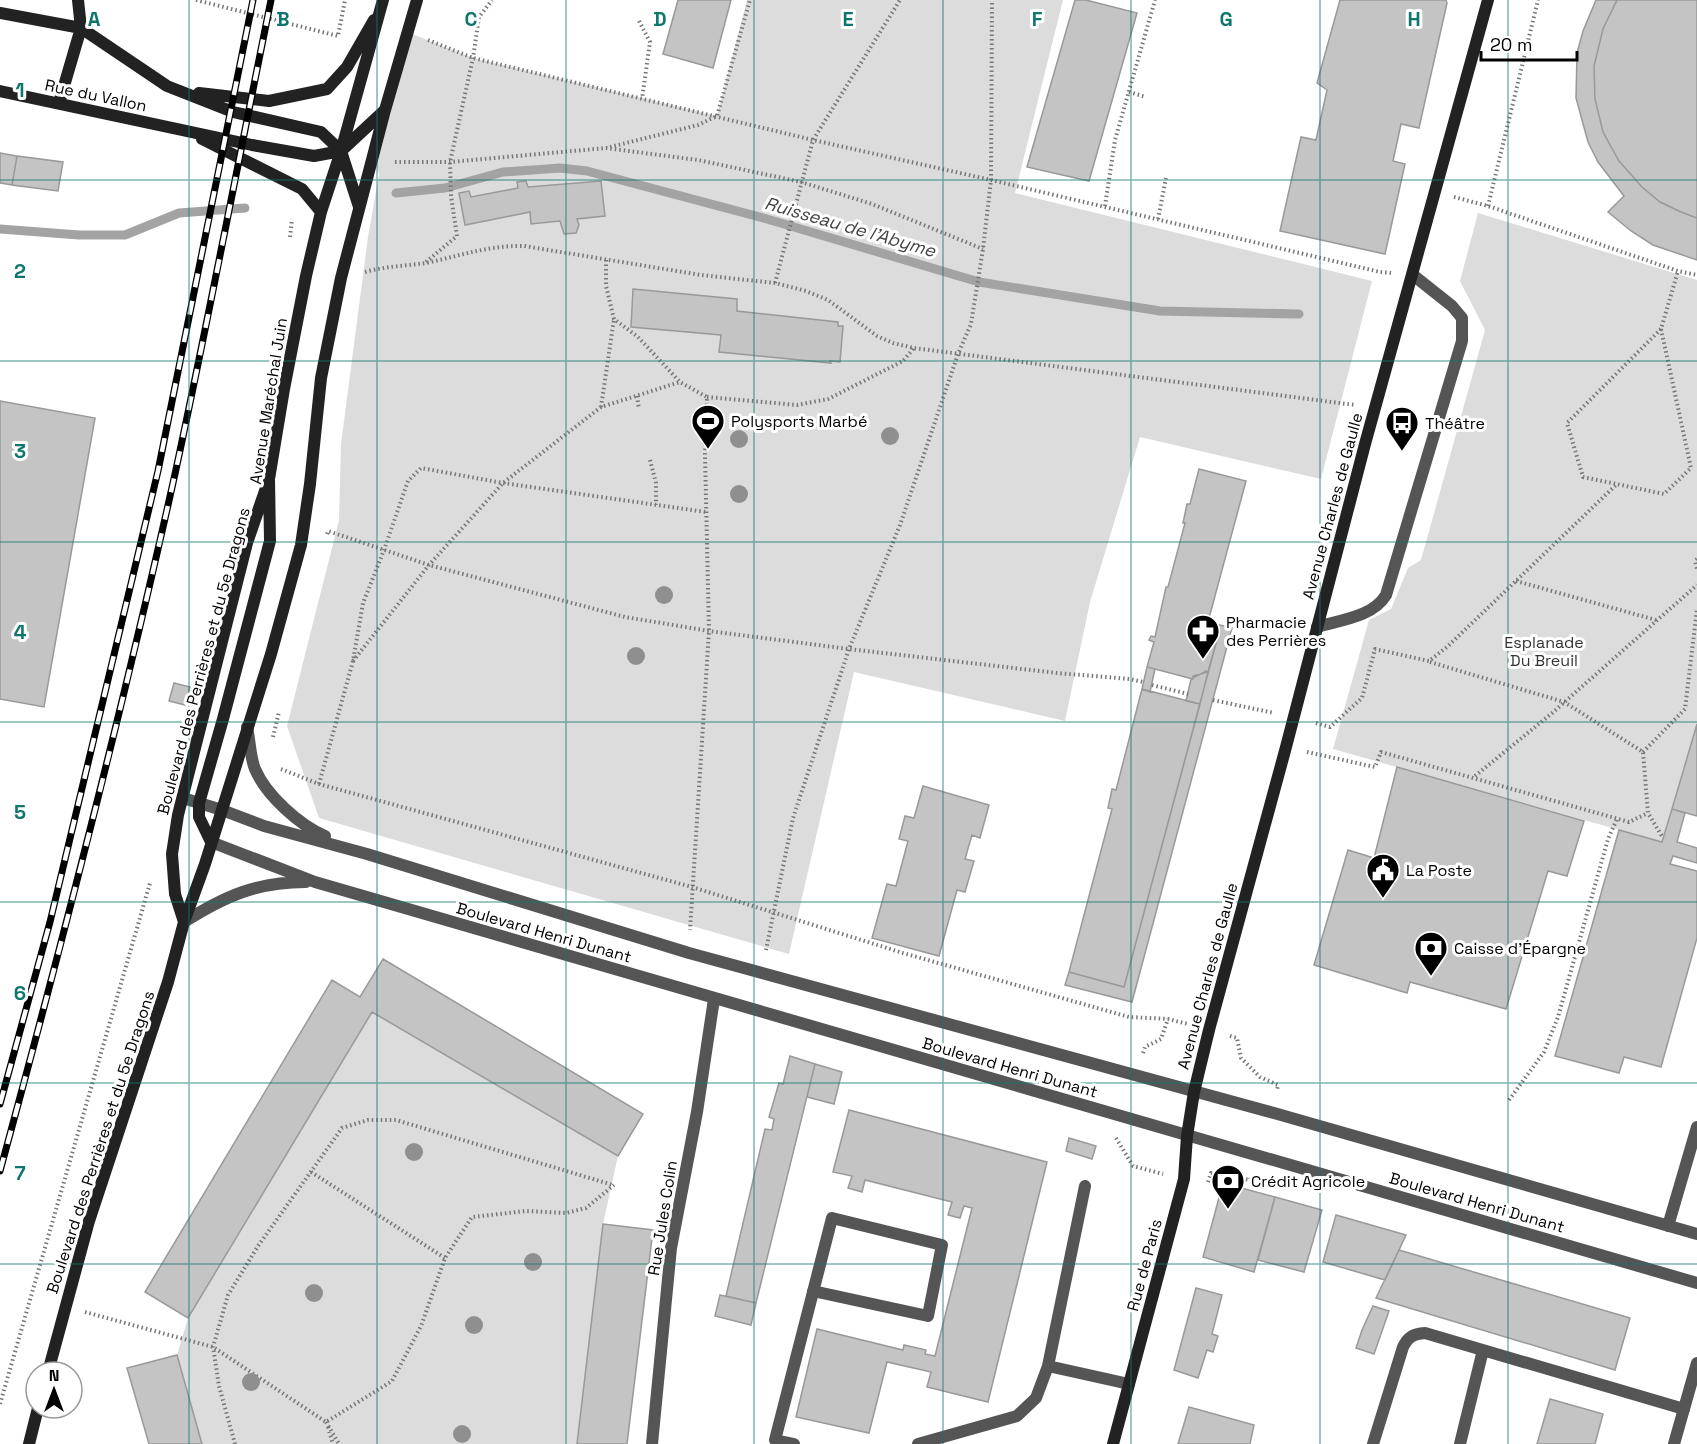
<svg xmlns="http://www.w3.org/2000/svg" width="1697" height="1444" font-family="'Space Grotesk',sans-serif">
	<rect width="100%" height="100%" fill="#fff"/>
	<!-- green -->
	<path fill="#dcdcdc" d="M 747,0 L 1063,0 L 1015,193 L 1372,281 L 1321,479 L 1140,437 L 1090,602 L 1065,721 L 854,672 L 789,954 L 319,818 L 287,726 L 339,520 L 341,444 L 368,237 L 379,174 L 373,157 L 407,32 L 473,58 L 717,116 Z
		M 1478,213 L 1697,280 L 1697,724 L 1662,842 L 1333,749 L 1369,620 L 1391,609 L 1408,568 L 1421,560 L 1485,330 L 1460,281 Z
		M 372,1012 L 618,1156 L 603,1224 L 577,1444 L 202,1444 L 177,1355 L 188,1318 Z"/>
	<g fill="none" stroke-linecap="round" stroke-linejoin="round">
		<!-- stream -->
		<path stroke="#a3a3a3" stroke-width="9" d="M 396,193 L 445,188 L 503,172 L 560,168 L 587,171 L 767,219 L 979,282 L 1160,311 L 1299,314
			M 0,229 L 79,235 L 125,235 L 179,213 L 245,208"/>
	</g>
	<!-- building -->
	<path fill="#c4c4c4" stroke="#999" stroke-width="1.5" d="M 678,0 L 731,0 L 713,68 L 663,54 Z
		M 1075,0 L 1086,0 L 1137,13 L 1089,181 L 1027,167 Z
		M 1340,0 L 1446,0 L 1447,3 L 1419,128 L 1401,124 L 1393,161 L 1405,164 L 1385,254 L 1280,231 L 1301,137 L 1316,140 L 1327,90 L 1317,83 Z
		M 1596,0 L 1617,0 L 1603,29 L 1594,66 L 1595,99 L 1603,132 L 1619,161 L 1642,187 L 1660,202 L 1681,212 L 1697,218 L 1697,260 L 1653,245 L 1631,231 L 1608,212 L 1624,196 L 1598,162 L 1588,142 L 1576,98 L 1577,53 L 1583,31 Z
		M 1617,0 L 1697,0 L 1697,218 L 1681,212 L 1660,202 L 1642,187 L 1619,161 L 1603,132 L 1595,99 L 1594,66 L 1603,29 Z
		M 0,153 L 17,156 L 12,185 L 0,183 Z
		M 17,156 L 63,162 L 58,191 L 12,185 Z
		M 526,181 L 528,187 L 601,181 L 605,216 L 577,219 L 579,225 L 576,233 L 564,234 L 560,221 L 531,224 L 530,212 L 465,225 L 459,193 L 469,191 L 471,197 L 518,188 L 517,182 Z
		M 633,289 L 737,299 L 737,311 L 838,322 L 838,326 L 843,326 L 840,362 L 830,361 L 831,363 L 719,352 L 721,335 L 631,327 Z
		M 0,401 L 95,418 L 44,707 L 0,699 Z
		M 1199,469 L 1246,481 L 1205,633 L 1218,636 L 1208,672 L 1193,676 L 1193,679 L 1147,667 L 1154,642 L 1149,640 L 1151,636 L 1155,637 L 1166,587 L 1168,587 L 1185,523 L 1183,523 L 1187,504 L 1190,504 Z
		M 1208,622 L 1232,628 L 1132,1002 L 1065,985 L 1069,972 L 1124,987 L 1218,636 L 1205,633 Z
		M 1147,667 L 1155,669 L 1150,692 L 1142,689 Z
		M 1206,671 L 1208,672 L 1200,704 L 1186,701 L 1191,679 Z
		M 174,683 L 190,687 L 185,705 L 169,701 Z
		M 1142,689 L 1200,704 L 1124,987 L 1069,972 L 1112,809 L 1108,808 L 1112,789 L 1116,790 Z
		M 1697,724 L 1697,816 L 1672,809 Z
		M 1397,767 L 1584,821 L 1567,876 L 1548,871 L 1506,1009 L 1410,982 L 1407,993 L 1314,965 L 1348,850 L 1374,858 Z
		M 923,786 L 989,805 L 980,838 L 972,835 L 965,859 L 974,861 L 965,892 L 957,890 L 939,956 L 872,938 L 887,884 L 896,886 L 908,841 L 899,839 L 905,816 L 914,818 Z
		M 1672,809 L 1685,813 L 1677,842 L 1697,848 L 1697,863 L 1673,856 L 1670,864 L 1697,871 L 1697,938 L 1661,1067 L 1624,1057 L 1619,1073 L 1555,1056 L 1619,830 L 1662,842 Z
		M 383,959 L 643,1114 L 618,1156 L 372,1012 L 188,1318 L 145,1292 L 332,980 L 360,997 Z
		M 790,1056 L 815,1064 L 756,1303 L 726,1296 L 765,1129 L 772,1130 L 774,1119 L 769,1117 L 779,1083 L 783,1084 Z
		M 815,1064 L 842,1072 L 834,1104 L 807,1097 Z
		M 849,1110 L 1047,1162 L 988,1402 L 927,1387 L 931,1372 L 887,1362 L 869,1433 L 796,1417 L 817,1329 L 903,1350 L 904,1345 L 926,1350 L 925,1354 L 935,1356 L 972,1208 L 964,1206 L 960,1218 L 948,1215 L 952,1202 L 865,1180 L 862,1192 L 848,1188 L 852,1176 L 833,1172 Z
		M 1069,1138 L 1096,1146 L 1092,1159 L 1066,1151 Z
		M 1223,1183 L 1275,1197 L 1254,1272 L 1203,1257 Z
		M 1275,1197 L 1322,1210 L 1304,1272 L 1258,1260 Z
		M 1336,1215 L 1406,1235 L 1385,1280 L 1323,1262 Z
		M 603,1224 L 653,1230 L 627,1444 L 577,1444 Z
		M 1399,1250 L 1630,1318 L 1615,1370 L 1376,1298 Z
		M 1196,1288 L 1222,1295 L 1212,1334 L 1218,1336 L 1213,1352 L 1207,1350 L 1198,1378 L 1174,1370 Z
		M 720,1295 L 756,1303 L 751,1325 L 715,1316 Z
		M 1373,1306 L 1389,1311 L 1374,1354 L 1356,1348 L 1362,1330 Z
		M 177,1355 L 202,1444 L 149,1444 L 127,1368 Z
		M 1550,1399 L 1603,1414 L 1595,1444 L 1537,1444 Z
		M 1189,1407 L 1254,1425 L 1250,1444 L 1178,1444 Z"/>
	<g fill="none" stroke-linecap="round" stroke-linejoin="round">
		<!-- path -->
		<path stroke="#777" stroke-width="4" stroke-dasharray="1.5 3" stroke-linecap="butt" d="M 196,0 L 338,36 L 345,0
			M 639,21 L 650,42 L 642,99
			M 428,40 L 473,58 L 813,140 L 991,180 L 1380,272 L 1391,273
			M 1129,92 L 1146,97
			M 610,147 L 698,125 L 717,116 L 750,0
			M 395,162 L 450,162 L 606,148 L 698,160 L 801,182 L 872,204 L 983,249
			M 1454,197 L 1488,206 L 1678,271 L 1697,275
			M 1105,206 L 1115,140 L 1155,0
			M 1488,206 L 1538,0
			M 1158,219 L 1166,178
			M 290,237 L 292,219
			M 606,260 L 606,286 L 614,319 L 638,337 L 680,382 L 707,397 L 705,454 L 709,631 L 690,930
			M 426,262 L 457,236 L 451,196 L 450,162 L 473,58 L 479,17 L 492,0
			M 365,272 C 386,266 406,266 426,263 C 459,256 490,245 524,246 L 701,275 L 775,283 L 806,291 L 828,300 L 877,336 L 893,343 L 914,348 L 1355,405
			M 775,283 L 813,140 L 900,0
			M 1661,329 L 1567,423 L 1583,477 L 1664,494 L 1691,468 L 1661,329 L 1678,271
			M 637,396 L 639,409
			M 707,397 L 797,405 L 828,399 L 903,361 L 914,348
			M 601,407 L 614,319
			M 650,460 L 656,483 L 656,505
			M 327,534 L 328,531 L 429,565 L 625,617 L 709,631 L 849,649 L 1057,673 L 1130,679 L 1143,682
			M 1697,559 L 1695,561 L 1697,569
			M 1516,581 L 1656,620
			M 353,661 L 429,565 L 503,483 L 601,407 L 680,382
			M 1430,662 L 1564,702 L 1643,752 L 1648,813 L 1663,838
			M 1152,685 L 1188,694
			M 1213,700 L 1274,713
			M 1316,723 L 1330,727 L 1362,698 L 1375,649 L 1429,661 L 1447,647 L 1617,484
			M 273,737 L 279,712
			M 1307,752 L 1375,767 L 1381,752 L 1629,822 L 1648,813
			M 1643,752 L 1685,709 L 1697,609
			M 281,769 L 319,784 L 692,887 L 903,953 L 1129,1017 L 1168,1019 L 1188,1024
			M 1475,776 L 1551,714 L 1697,585
			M 319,784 L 353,661 L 363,603 L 384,550 L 408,481 L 421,468 L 503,483 L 706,512
			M 766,950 L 793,818 L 849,649 L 900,525 L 958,354 L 971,324 L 983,249 L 991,180 L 992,0
			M 1230,1036 L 1237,1038 L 1241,1058 L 1260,1077 L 1278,1085 L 1277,1090
			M 1143,1053 L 1145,1047 L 1161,1039 L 1168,1019
			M 1509,1100 L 1544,1052 L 1558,1017 L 1608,839 L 1617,819
			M 1116,1138 L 1133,1166 L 1163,1174
			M 311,1172 L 445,1258
			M 1208,1182 L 1211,1173 L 1250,1180 L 1251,1177
			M 85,1312 L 213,1347 L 326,1422 L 392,1381 L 421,1326 L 445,1258 L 472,1217 L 526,1211 L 566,1213 L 586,1208 L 614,1185
			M 0,1404 L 150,883
			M 326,1422 L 339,1444
			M 328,1427 L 333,1444
			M 235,1444 L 219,1386 L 213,1347 L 228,1295 L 258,1246 L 342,1128 L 368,1120 L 396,1120 L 613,1185"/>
		<!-- lane -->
		<path stroke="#555" stroke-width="12" d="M 1317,627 C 1340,620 1373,617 1386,595 L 1462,341 L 1462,318 L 1452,306 L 1413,275
			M 1048,1366 L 1129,1384
			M 794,1444 L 775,1440 L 832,1218 L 942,1245 L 928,1316 L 813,1291
			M 918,1444 L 1017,1416 L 1036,1398 L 1048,1366 L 1085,1186
			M 1373,1444 L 1403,1347 C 1408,1337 1413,1334 1425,1333 L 1684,1409
			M 1460,1444 L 1483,1350"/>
		<!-- street -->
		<path stroke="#555" stroke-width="12" d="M 247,727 C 250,740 250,757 255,769 C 266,795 299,825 325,836
			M 183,798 L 222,810 L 264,826 L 367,854 L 689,953 L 1274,1113 L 1697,1234
			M 211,842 L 315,882 L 1697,1283
			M 184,922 C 225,896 257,882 306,882
			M 1668,1226 L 1697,1127
			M 652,1444 L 671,1248 L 697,1112 L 714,999
			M 1674,1444 L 1697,1363"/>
		<!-- secondary -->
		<path stroke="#222" stroke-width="12" d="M 0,13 L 81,28 L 167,86 L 233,112 L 321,132 L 341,151 L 359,207
			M 0,91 L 252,145 L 314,156 L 341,151 L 384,111
			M 199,93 L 269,101 L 327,89 L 347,67 L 374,20
			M 59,103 L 81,28 L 78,0
			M 202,139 L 302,189 L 321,212
			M 211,842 L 199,817 L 199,803 L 223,719 L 270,541 L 269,479 L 284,389 L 306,276 L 321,212 L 341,151 L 383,0
			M 184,922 L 175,894 L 172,854 L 178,815 L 247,543 L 266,488
			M 48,1372 L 89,1221 L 168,982 L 184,922 L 205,864 L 271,654 L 301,545 L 310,484 L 321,378 L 341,278 L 385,110 L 417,0
			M 29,1444 L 38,1408
			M 1113,1444 L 1184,1179 L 1187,1136 L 1194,1092 L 1209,1030 L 1286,747 L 1365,444 L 1488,0"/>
		<!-- rail casing -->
		<g stroke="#000" stroke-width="7">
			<path id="rail" d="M 0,1104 L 50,922 L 158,471 L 253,0
				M 0,1171 C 63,940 123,708 175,474 C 209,316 239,158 271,0"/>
		</g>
		<!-- rail -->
		<use href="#rail" stroke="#fff" stroke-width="4.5" stroke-dasharray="14" stroke-linecap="butt"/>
	</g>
	<!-- trees -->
	<g fill="#8f8f8f">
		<circle cx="890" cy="436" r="9"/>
		<circle cx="739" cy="439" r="9"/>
		<circle cx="739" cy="494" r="9"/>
		<circle cx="664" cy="595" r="9"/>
		<circle cx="636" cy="656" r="9"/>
		<circle cx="414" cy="1152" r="9"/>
		<circle cx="533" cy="1262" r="9"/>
		<circle cx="314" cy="1293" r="9"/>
		<circle cx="474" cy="1325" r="9"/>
		<circle cx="251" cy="1382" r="9"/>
		<circle cx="462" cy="1434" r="9"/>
	</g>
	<!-- grid -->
	<path fill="none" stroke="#0f766e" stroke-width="1.5" stroke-opacity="0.55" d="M 189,0 L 189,1444M 377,0 L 377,1444M 566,0 L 566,1444M 754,0 L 754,1444M 943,0 L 943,1444M 1131,0 L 1131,1444M 1320,0 L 1320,1444M 1508,0 L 1508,1444M 0,180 L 1697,180M 0,361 L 1697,361M 0,542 L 1697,542M 0,722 L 1697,722M 0,902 L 1697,902M 0,1083 L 1697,1083M 0,1264 L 1697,1264"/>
	<!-- icons -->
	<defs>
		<g id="stadium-pin" transform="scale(1.725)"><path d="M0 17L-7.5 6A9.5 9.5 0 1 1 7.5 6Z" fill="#000" stroke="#fff"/><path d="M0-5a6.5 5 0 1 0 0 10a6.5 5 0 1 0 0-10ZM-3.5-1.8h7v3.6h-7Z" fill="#fff"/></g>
		<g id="bus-pin" transform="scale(1.725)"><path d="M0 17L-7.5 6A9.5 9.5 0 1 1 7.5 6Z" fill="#000" stroke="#fff"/><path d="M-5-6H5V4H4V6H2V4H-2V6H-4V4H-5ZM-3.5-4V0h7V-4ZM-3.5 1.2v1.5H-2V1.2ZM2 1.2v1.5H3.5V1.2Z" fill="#fff"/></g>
		<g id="pharmacy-pin" transform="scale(1.725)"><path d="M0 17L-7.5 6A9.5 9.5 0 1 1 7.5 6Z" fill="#000" stroke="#fff"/><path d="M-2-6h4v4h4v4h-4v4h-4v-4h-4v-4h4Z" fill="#fff"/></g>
		<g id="civic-pin" transform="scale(1.725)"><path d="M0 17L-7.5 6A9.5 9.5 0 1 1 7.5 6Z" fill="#000" stroke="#fff"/><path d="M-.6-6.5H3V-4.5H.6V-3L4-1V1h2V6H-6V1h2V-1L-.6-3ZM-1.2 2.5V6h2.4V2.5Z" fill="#fff"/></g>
		<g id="bank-pin" transform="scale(1.725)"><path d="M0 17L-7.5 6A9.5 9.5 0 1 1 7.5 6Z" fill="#000" stroke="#fff"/><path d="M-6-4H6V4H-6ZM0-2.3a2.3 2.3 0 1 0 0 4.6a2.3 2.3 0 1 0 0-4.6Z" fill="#fff"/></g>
	</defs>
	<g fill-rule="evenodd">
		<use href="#stadium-pin" x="708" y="421"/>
		<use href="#bus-pin" x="1402" y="423"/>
		<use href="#pharmacy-pin" x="1203" y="631"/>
		<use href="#civic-pin" x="1383" y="870"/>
		<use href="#bank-pin" x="1431" y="948"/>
		<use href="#bank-pin" x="1228" y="1181"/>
	</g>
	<g text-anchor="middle" stroke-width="6" stroke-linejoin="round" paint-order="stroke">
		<!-- street labels -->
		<g font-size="16" fill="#000" stroke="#fff">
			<text transform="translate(96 95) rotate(12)" y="6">Rue du Vallon</text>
			<text transform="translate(268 401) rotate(-81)" y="6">Avenue Maréchal Juin</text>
			<text transform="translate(1332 506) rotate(-75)" y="6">Avenue Charles de Gaulle</text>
			<text transform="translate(203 661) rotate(-75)" y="6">Boulevard des Perrières et du 5e Dragons</text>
			<text transform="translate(544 932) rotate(16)" y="6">Boulevard Henri Dunant</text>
			<text transform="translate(1207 976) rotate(-75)" y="6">Avenue Charles de Gaulle</text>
			<text transform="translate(1010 1067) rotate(16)" y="6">Boulevard Henri Dunant</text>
			<text transform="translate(100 1142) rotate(-72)" y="6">Boulevard des Perrières et du 5e Dragons</text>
			<text transform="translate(1477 1202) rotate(16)" y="6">Boulevard Henri Dunant</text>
			<text transform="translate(662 1218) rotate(-81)" y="6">Rue Jules Colin</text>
			<text transform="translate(1144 1265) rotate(-75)" y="6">Rue de Paris</text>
		</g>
		<!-- poi labels -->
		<g font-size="16" fill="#000" stroke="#fff" text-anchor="start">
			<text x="731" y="427">Polysports Marbé</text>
			<text x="1425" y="429">Théâtre</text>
			<text x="1226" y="628">Pharmacie<tspan x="1226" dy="18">des Perrières</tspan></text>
			<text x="1406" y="876">La Poste</text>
			<text x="1454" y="954">Caisse d'Épargne</text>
			<text x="1251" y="1187">Crédit Agricole</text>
		</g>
		<!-- park labels -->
		<g font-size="16" fill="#333" stroke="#fff">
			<text x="1544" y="648">Esplanade<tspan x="1544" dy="18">Du Breuil</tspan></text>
		</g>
		<!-- water labels -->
		<g font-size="18" font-style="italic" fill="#444" stroke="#fff">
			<text transform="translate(850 227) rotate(16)" y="6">Ruisseau de l'Abyme</text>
		</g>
	</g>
	<g font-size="20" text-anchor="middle" font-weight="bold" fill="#0f766e" stroke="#fff" stroke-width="6" stroke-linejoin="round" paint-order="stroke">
		<text x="94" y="26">A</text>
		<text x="283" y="26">B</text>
		<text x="471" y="26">C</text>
		<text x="660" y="26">D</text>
		<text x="848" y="26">E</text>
		<text x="1037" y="26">F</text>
		<text x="1226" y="26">G</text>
		<text x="1414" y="26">H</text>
		<text x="20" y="97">1</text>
		<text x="20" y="278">2</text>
		<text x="20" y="458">3</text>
		<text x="20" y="639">4</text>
		<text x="20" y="819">5</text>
		<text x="20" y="1000">6</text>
		<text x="20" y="1180">7</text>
	</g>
	<!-- north arrow -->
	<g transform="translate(54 1390)"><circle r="28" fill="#ffffff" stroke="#999999" stroke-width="1.5"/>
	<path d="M0-4.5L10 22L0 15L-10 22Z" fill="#000000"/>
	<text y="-9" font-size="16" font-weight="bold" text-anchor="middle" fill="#000000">N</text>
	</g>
	<!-- scale -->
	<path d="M1481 51v9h96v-9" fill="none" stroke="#000000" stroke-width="3"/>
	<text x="1490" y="51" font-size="18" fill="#000000" stroke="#ffffff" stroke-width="4.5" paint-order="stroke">20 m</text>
</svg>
